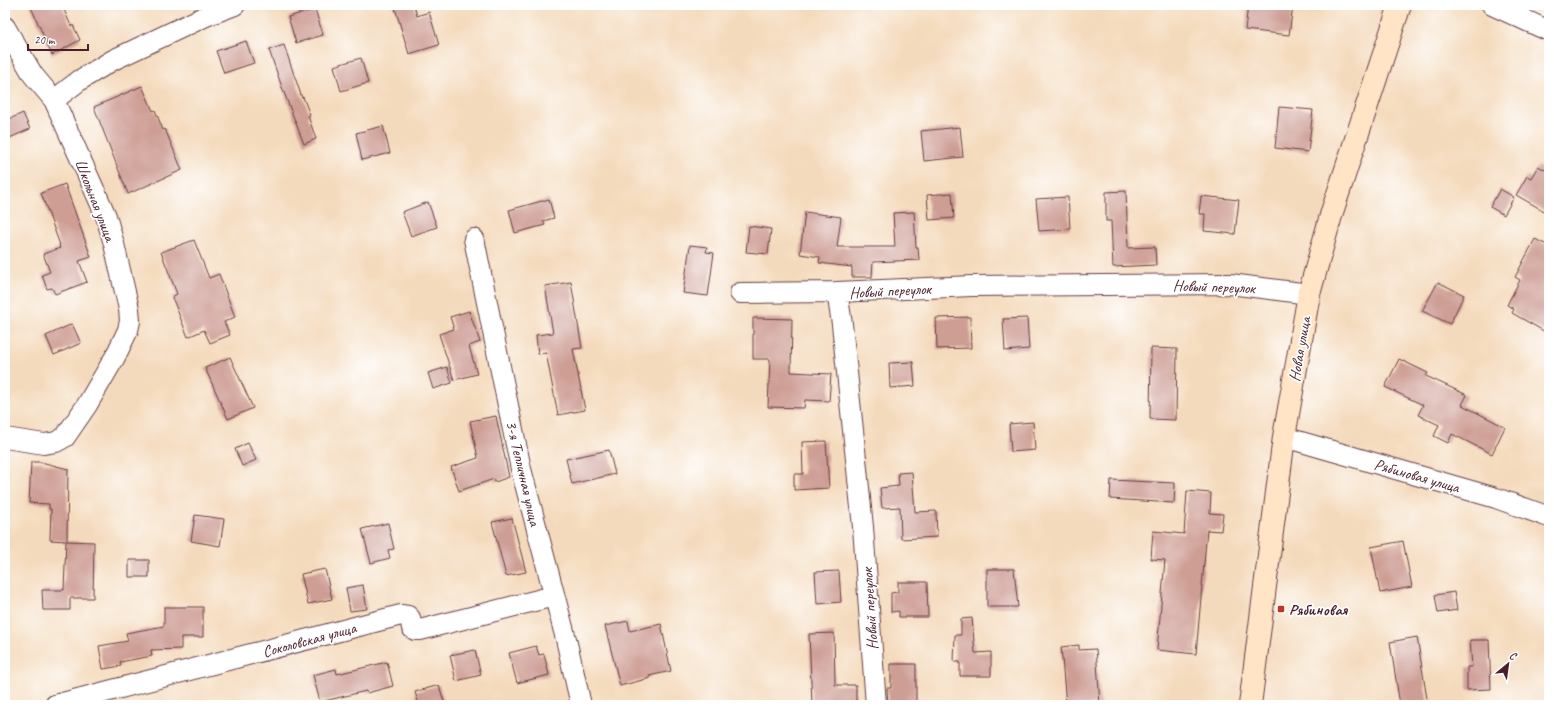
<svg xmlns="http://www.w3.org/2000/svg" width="1554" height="710" font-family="Caveat,sans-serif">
	<rect width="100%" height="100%" fill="#fff"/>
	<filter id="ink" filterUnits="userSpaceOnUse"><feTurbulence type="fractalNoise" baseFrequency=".025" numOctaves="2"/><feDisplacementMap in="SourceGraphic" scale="8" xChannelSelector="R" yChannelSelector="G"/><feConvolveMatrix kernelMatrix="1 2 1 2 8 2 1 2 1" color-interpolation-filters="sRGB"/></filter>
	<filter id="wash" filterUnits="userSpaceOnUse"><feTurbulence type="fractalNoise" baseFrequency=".012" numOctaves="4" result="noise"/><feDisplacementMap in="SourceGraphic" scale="16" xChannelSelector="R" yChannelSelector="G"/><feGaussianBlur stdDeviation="0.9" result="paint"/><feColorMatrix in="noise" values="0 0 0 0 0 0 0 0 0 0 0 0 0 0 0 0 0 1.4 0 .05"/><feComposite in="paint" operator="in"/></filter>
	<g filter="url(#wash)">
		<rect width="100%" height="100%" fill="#f4dabc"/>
		<g id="blocks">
			<!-- building -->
			<path fill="#ce9d94" d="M 30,5 L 62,5 L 71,26 L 73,25 L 80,40 L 52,55 Z
				M 394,5 L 414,5 L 417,16 L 429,12 L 439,45 L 409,54 Z
				M 1248,5 L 1293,5 L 1289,35 L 1245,30 Z
				M 315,9 L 323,35 L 296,43 L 288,17 Z
				M 246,41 L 254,63 L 224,73 L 216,51 Z
				M 284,45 L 302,98 L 303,97 L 310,115 L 308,116 L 316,139 L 304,144 L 283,90 L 269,50 Z
				M 361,58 L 368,83 L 341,91 L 334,66 Z
				M 142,86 L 153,111 L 155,110 L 163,130 L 165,129 L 182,170 L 128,194 L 94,107 Z
				M 1279,107 L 1313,110 L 1308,152 L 1275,148 Z
				M 23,113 L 30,129 L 5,140 L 5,121 Z
				M 383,126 L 390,153 L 362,160 L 356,133 Z
				M 960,127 L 963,157 L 924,161 L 921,131 Z
				M 1538,166 L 1549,172 L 1549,201 L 1544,211 L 1516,195 L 1527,176 L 1531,178 Z
				M 65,184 L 91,257 L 79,261 L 87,282 L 55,294 L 52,288 L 47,289 L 42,275 L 50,272 L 43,254 L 60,248 L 59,245 L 60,245 L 41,193 Z
				M 1500,189 L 1514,197 L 1504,215 L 1490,207 Z
				M 1126,191 L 1128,248 L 1155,247 L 1156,265 L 1113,267 L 1111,221 L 1106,221 L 1106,192 Z
				M 952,193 L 954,218 L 929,220 L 927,195 Z
				M 1201,196 L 1239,200 L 1235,234 L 1204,231 L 1205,214 L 1199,214 Z
				M 1068,197 L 1070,229 L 1039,231 L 1036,199 Z
				M 549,199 L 554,218 L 543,221 L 545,225 L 515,233 L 509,210 Z
				M 428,202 L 437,227 L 411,236 L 402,212 Z
				M 805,212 L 841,217 L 837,247 L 895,247 L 893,213 L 914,212 L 916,247 L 918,247 L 919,260 L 873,262 L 872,277 L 852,277 L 852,267 L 819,263 L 820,257 L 800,254 Z
				M 749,226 L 771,229 L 768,254 L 746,252 Z
				M 1535,239 L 1549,246 L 1549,334 L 1512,313 L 1514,309 L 1507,305 L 1520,280 L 1515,277 Z
				M 194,240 L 209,278 L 219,274 L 235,317 L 224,322 L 230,335 L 210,343 L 204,330 L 188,337 L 172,297 L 177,294 L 161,252 Z
				M 690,245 L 707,247 L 706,252 L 714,253 L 708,296 L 683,293 Z
				M 571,282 L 582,348 L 573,349 L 585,410 L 558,415 L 546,353 L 538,354 L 536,335 L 553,333 L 545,286 Z
				M 1438,282 L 1464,295 L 1450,324 L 1422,311 Z
				M 469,311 L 480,342 L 469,346 L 477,374 L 454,380 L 439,334 L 454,329 L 450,317 Z
				M 970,317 L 971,348 L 937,349 L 936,318 Z
				M 753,318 L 792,319 L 791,372 L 831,374 L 829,401 L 805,400 L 804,408 L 768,407 L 770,359 L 753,359 Z
				M 1027,318 L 1029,349 L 1005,351 L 1003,319 Z
				M 72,324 L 81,343 L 54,355 L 46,336 Z
				M 1151,348 L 1177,349 L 1176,420 L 1150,419 Z
				M 230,357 L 253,408 L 228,419 L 205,368 Z
				M 1399,359 L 1428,373 L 1426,376 L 1467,395 L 1462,405 L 1505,427 L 1492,454 L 1452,434 L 1448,443 L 1434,436 L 1439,425 L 1418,415 L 1423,405 L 1385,387 Z
				M 913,362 L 915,386 L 890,388 L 889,363 Z
				M 447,367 L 452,383 L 433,389 L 428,373 Z
				M 496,416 L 509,477 L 495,482 L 494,479 L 459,491 L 451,467 L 478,458 L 470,421 Z
				M 1033,422 L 1035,450 L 1011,452 L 1009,424 Z
				M 826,441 L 829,488 L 794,490 L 794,474 L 803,474 L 802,442 Z
				M 248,443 L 256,460 L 242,466 L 235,449 Z
				M 609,450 L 615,474 L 572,484 L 566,459 Z
				M 31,462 L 41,462 L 68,469 L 67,541 L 94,542 L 93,598 L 70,598 L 70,610 L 43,610 L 42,590 L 64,590 L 66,541 L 50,540 L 51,509 L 49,509 L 49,504 L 29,503 Z
				M 912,472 L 915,512 L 936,511 L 937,537 L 901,539 L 900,507 L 882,508 L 880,488 L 899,486 L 898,473 Z
				M 1111,480 L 1175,483 L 1174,503 L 1110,499 Z
				M 1187,491 L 1211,493 L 1210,513 L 1223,514 L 1221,531 L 1207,530 L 1196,654 L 1157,650 L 1165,560 L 1151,559 L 1153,531 L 1184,534 Z
				M 195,515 L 224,519 L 220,546 L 191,541 Z
				M 512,518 L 526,572 L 506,576 L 492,522 Z
				M 388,523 L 394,549 L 388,550 L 390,558 L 371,563 L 362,529 Z
				M 1403,541 L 1412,587 L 1380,593 L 1371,547 Z
				M 129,560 L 149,560 L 149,577 L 129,577 Z
				M 325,569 L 332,599 L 308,604 L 301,574 Z
				M 987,569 L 1014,569 L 1018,607 L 987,607 Z
				M 839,571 L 841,602 L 817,604 L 815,572 Z
				M 898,582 L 927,582 L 928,617 L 899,617 L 899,611 L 891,612 L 891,593 L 898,592 Z
				M 363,585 L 367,609 L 350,611 L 346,588 Z
				M 1454,592 L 1457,610 L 1438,613 L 1435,595 Z
				M 164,607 L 203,607 L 203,637 L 181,637 L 181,649 L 151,650 L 152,656 L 120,662 L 121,666 L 103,669 L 99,646 L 128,641 L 126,633 L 164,626 Z
				M 972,618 L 975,653 L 991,652 L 991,676 L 960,676 L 960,662 L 954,662 L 955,635 L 961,635 L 961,619 Z
				M 628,621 L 630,631 L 661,624 L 671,671 L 649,676 L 650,678 L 620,686 L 605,626 Z
				M 834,633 L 835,685 L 856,685 L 856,705 L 812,705 L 809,634 Z
				M 1417,637 L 1428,705 L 1400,705 L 1390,642 Z
				M 1470,640 L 1489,640 L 1491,689 L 1467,690 L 1467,667 L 1472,667 Z
				M 1079,645 L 1079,650 L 1096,649 L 1100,705 L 1066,705 L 1061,647 Z
				M 536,646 L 539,655 L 544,654 L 549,675 L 517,683 L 509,653 Z
				M 475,650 L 481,675 L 456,681 L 450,655 Z
				M 387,662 L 393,686 L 367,693 L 366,691 L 320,702 L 313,675 L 336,669 L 337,674 Z
				M 891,664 L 916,664 L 916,705 L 888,705 L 887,688 L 891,688 Z
				M 439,685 L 445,705 L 419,705 L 415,692 Z"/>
		</g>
	</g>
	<g filter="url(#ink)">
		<use href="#blocks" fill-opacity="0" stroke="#643b41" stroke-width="1"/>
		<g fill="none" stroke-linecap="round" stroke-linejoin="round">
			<!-- minor casing -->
			<g stroke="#643b41" stroke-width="22">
				<path id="minor" d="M 1492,5 L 1549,31
					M 5,27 L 33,75 L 54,100 L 94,189 L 106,216 L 114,244 L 129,309 L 130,321 L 128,330 L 115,357 L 87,405 L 65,437 L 56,442 L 44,444 L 5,438
					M 54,100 L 80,80 L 113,60 L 206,16 L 235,5
					M 474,239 L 521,469 L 566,639 L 581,705
					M 740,293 L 837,292
					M 1284,437 L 1496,498 L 1549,517
					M 55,705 L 401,615 L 408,616 L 410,618 L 412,628 L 415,630 L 420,630 L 554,596
					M 876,705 L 863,527 L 842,324 L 837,292 L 972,286 L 1230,284 L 1309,294"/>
			</g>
			<!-- secondary casing -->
			<g stroke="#643b41" stroke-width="24">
				<path id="secondary" d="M 1250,705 L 1284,437 L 1309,294 L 1332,212 L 1400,5"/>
			</g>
			<!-- minor -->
			<use href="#minor" stroke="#fff" stroke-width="20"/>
			<!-- secondary -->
			<use href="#secondary" stroke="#ffe4c6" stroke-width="22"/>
		</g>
	</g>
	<!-- markers -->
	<rect fill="#c8321e" stroke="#fff" stroke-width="1.5" x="1277" y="605" width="8" height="8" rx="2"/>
	<g text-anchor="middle" stroke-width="3.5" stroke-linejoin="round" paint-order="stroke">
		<!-- street labels -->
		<g font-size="16" fill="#4a1f2b" stroke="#fff">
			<text transform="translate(96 200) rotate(69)" y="6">Школьная улица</text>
			<text transform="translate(1214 286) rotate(2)" y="6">Новый переулок</text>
			<text transform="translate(890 290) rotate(-3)" y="6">Новый переулок</text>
			<text transform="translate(1299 349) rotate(-80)" y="6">Новая улица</text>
			<text transform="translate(524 473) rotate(77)" y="6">3-я Тепличная улица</text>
			<text transform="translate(1417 475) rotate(16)" y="6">Рябиновая улица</text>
			<text transform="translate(869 609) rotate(-94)" y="6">Новый переулок</text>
			<text transform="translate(309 639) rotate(-15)" y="6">Соколовская улица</text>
		</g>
		<!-- poi labels -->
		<g font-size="16" font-weight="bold" fill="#4a1f2b" stroke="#fff" text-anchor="start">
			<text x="1289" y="615">Рябиновая</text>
		</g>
	</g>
	<!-- margin -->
	<rect width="1554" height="710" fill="none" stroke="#fff" stroke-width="20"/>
	<!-- north arrow -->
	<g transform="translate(1508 664) rotate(29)" stroke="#ffffff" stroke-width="3" paint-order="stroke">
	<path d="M0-3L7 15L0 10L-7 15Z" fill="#4a1f2b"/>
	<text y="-6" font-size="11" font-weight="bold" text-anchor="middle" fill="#4a1f2b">С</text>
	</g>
	<!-- scale -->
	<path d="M28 44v6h60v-6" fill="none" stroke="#4a1f2b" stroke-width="2"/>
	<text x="34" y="44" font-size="12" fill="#4a1f2b" stroke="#ffffff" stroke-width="3" paint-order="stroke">20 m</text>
</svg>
